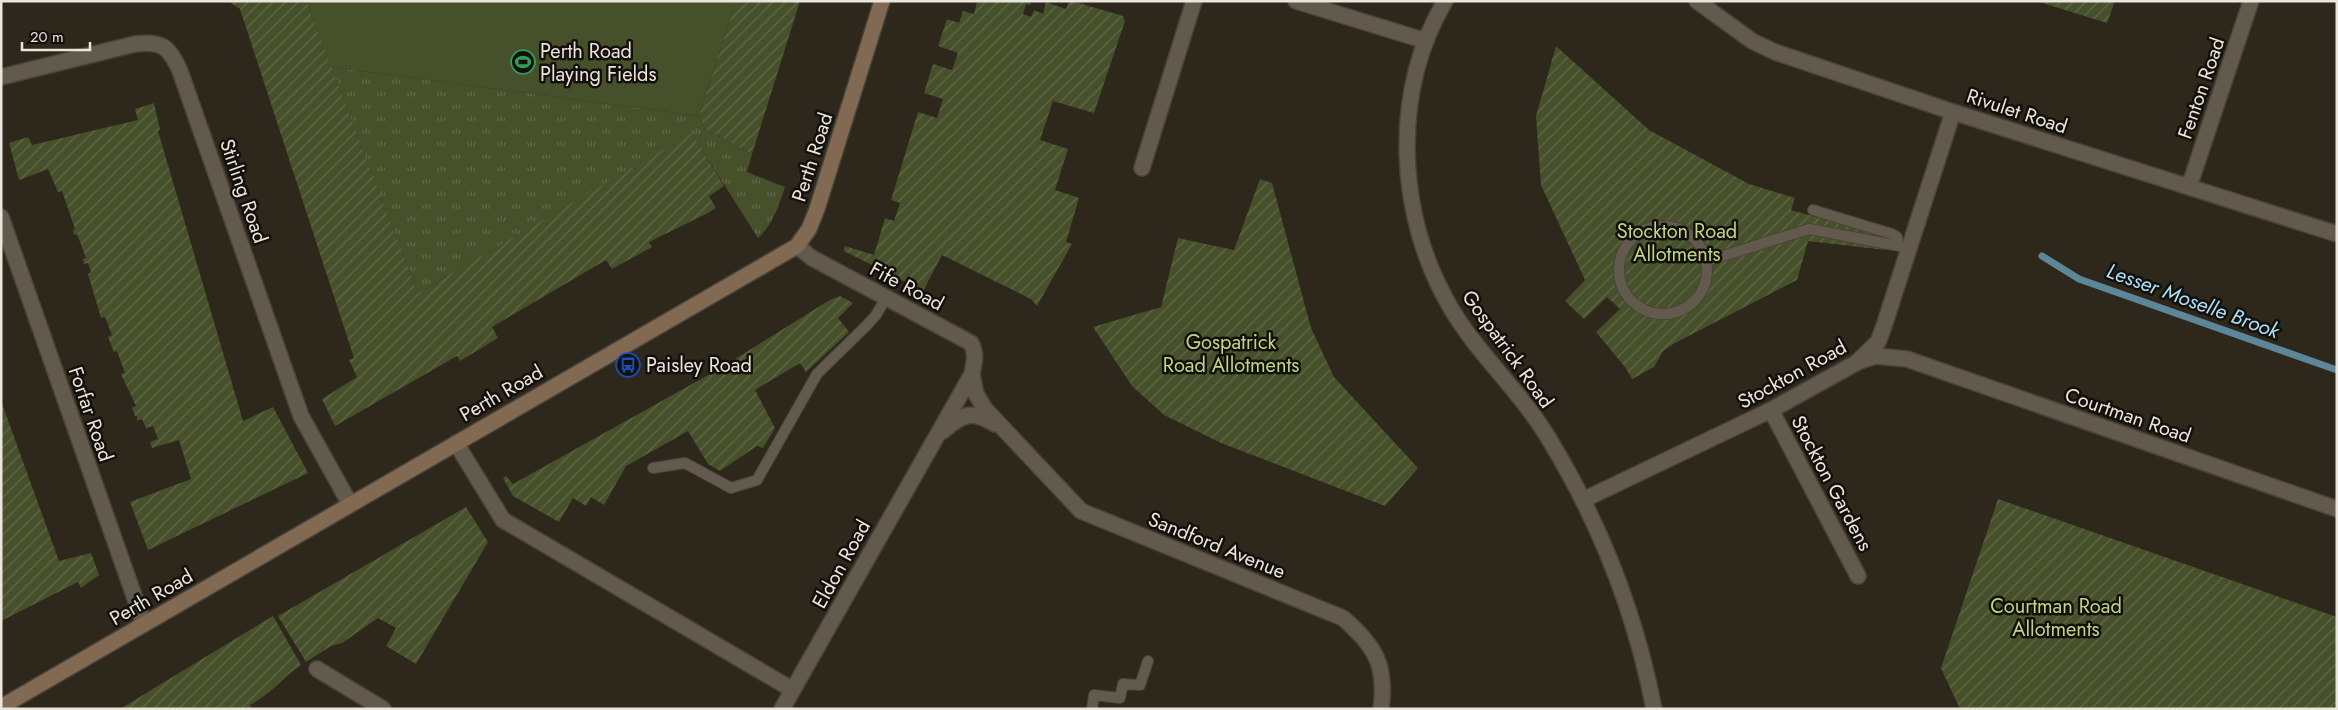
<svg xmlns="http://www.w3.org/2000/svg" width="2338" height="710" font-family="Jost,sans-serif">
	<defs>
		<pattern id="park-tufts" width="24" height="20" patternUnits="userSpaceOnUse" patternTransform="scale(1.25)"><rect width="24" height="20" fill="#46502a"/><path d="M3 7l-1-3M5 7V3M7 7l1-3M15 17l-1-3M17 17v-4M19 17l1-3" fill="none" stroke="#616948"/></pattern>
		<pattern id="garden-furrows" width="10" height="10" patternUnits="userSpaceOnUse" patternTransform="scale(1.25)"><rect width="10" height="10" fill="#46502a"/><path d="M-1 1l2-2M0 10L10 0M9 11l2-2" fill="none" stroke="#616948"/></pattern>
	</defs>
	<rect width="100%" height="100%" fill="#2e271b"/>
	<!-- grass -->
	<path fill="#46502a" d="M 306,1 L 736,1 L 699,116 L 331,67 Z"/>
	<!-- park -->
	<path fill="url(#park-tufts)" d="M 331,67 L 699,116 L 706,130 L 752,154 L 747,172 L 785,187 C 778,207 774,223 758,238 L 692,134 L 418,293 Z"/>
	<!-- garden -->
	<path fill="url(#garden-furrows)" d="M 228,1 L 306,1 L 418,293 L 692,133 L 724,186 L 709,196 L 716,208 L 708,213 L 649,242 L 652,247 L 612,269 L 606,260 L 492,327 L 498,338 L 460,361 L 457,356 L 335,426 L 322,399 L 357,377 L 349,360 L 354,358 L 240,9 Z
		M 736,1 L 800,1 L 752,154 L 706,130 L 699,116 Z
		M 977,1 L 1031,1 L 1030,5 L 1026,4 L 1023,14 L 1031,17 L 1034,10 L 1043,14 L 1046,2 L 1066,9 L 1069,1 L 1072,1 L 1123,16 L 1125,21 L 1094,113 L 1053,101 L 1040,140 L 1068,149 L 1055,190 L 1079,198 L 1066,242 L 1072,244 L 1037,306 L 1031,299 L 942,255 L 923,291 L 844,251 L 845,246 L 874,255 L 885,218 L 894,221 L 900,203 L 891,200 L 918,112 L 937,118 L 943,99 L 924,93 L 933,64 L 952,70 L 958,53 L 938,46 L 947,19 L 959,23 L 963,11 L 974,14 Z
		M 2036,1 L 2115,1 L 2107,23 Z
		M 1556,46 L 1649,130 L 1749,184 L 1795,198 L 1791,210 L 1890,238 L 1886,250 L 1808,241 L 1797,280 L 1675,343 L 1663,351 L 1654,367 L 1632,379 L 1625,367 L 1596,332 L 1620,309 L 1607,297 L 1584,319 L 1565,301 L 1585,280 L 1541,185 L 1536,116 Z
		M 154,103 L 160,130 L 158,131 L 243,421 L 273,407 L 308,473 L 148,550 L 130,502 L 191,479 L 179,440 L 152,448 L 150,442 L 158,439 L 153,426 L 146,428 L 142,419 L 137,421 L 137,416 L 135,416 L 132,408 L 136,406 L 121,374 L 125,373 L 117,351 L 114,352 L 108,337 L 112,335 L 105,317 L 101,318 L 88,274 L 91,272 L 88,263 L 84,264 L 83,259 L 86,258 L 77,234 L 74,235 L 73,230 L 75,229 L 62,191 L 58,192 L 48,169 L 19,180 L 9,143 L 28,137 L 32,145 L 138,120 L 135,109 Z
		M 1260,179 L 1272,183 L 1311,328 L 1334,377 L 1418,468 L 1385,506 L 1221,443 L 1164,415 L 1132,386 L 1093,327 L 1161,307 L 1178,238 L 1234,250 Z
		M 840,296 L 853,303 L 838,318 L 849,332 L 806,372 L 800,363 L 755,390 L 775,428 L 763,448 L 757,446 L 720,471 L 708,464 L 688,431 L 626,466 L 604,505 L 591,497 L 586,506 L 573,498 L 559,522 L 513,496 L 503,478 L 506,476 L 513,484 L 719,369 L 828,301 Z
		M 1,401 L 59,561 L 91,553 L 99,575 L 81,588 L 78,582 L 1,621 Z
		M 1998,499 L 2337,617 L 2337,709 L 1960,709 L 1941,668 Z
		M 466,507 L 488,542 L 416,664 L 386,646 L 396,628 L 378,618 L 342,643 L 331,646 L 306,662 L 278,616 Z
		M 273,616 L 301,665 C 281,678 272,694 250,705 L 252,709 L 120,709 Z"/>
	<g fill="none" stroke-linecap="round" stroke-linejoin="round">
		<!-- stream -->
		<path stroke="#5c8798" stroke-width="7" d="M 2042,256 L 2079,279 L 2337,370"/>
		<!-- lane casing -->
		<g stroke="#494339" stroke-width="12">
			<path id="lane" d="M 1813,210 L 1892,234 L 1897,237 L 1898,245
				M1619 270a44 44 0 1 1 88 0a44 44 0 1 1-88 0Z
				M 1707,261 L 1809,229 L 1910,248
				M 653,468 L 685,463 L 731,488 L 757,480 L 817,374 L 867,325 L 876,315 L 886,298
				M 1092,709 L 1094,695 L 1120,698 L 1123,684 L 1140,685 L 1148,661"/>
		</g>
		<!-- street casing -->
		<g stroke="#494339" stroke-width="18">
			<path id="street" d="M 1296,1 L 1426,41
				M 1445,1 C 1390,95 1397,218 1452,310 C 1479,355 1519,390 1546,434 C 1599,520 1635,610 1654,709
				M 1697,1 L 1752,41 L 1775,52 L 1953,112 L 2337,234
				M 1,77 L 135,44 C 162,41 169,46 180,71 L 301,416 L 350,504
				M 1142,168 L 1194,1
				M 2189,187 L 2251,1
				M 1,217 L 144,624
				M 1860,361 L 1876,356 L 1907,359 L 2337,509
				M 972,374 L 976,394 L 985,409 L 1081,511 L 1343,618 C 1375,646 1387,665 1381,709
				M 1771,410 L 1858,576
				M 943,431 C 963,413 972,410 995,424
				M 456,443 L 503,520 L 793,690
				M 1583,500 L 1771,410 L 1856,363 L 1878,342 L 1883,329 L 1953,112
				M 317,669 L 383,709
				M 782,709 L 972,374 C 974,363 977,354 971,343 L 812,258 L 797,246"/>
		</g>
		<!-- secondary casing -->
		<g stroke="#494339" stroke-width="18">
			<path id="secondary" d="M 1,707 L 797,246 L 809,229 L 817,209 L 882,1"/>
		</g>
		<!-- lane -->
		<use href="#lane" stroke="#625a4d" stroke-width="10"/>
		<!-- street -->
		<use href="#street" stroke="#625a4d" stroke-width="15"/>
		<!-- secondary -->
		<use href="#secondary" stroke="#826a52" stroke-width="15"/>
	</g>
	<!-- icons -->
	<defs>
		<g id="stadium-ring" transform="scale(1.25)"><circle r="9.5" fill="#13100b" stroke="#2e9e5b" stroke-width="1.5"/><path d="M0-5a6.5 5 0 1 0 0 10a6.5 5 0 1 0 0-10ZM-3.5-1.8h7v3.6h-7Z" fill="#2e9e5b"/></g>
		<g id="bus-ring" transform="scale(1.25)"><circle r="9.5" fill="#13100b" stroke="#1a4fb4" stroke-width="1.5"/><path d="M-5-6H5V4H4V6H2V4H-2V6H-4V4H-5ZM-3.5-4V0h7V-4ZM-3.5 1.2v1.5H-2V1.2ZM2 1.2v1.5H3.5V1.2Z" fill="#1a4fb4"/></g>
	</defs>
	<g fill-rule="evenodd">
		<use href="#stadium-ring" x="523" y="62"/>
		<use href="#bus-ring" x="628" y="365"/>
	</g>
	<g text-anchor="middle" stroke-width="5" stroke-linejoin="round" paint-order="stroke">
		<!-- poi labels -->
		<g font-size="20" fill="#eae5dd" stroke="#13100b" text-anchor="start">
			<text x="540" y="58">Perth Road<tspan x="540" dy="23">Playing Fields</tspan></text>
			<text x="646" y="372">Paisley Road</text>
		</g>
		<!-- street labels -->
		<g font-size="20" fill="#eae5dd" stroke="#13100b">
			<text transform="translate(2201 88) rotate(-71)" y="7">Fenton Road</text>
			<text transform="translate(2017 111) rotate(18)" y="7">Rivulet Road</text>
			<text transform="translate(812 157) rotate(-72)" y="7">Perth Road</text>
			<text transform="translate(244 191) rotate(71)" y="7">Stirling Road</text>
			<text transform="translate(907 286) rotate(28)" y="7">Fife Road</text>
			<text transform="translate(1508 349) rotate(54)" y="7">Gospatrick Road</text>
			<text transform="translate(1792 374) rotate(-29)" y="7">Stockton Road</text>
			<text transform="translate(501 393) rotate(-30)" y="7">Perth Road</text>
			<text transform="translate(91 414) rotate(71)" y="7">Forfar Road</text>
			<text transform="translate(2128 415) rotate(19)" y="7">Courtman Road</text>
			<text transform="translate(1832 483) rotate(62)" y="7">Stockton Gardens</text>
			<text transform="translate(1217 545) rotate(22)" y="7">Sandford Avenue</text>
			<text transform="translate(841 564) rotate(-61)" y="7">Eldon Road</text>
			<text transform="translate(151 597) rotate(-30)" y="7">Perth Road</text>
		</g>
		<!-- park labels -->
		<g font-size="20" fill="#c1d685" stroke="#13100b">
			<text x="1677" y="238">Stockton Road<tspan x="1677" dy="23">Allotments</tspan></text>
			<text x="1231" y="349">Gospatrick<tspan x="1231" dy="23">Road Allotments</tspan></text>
			<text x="2056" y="613">Courtman Road<tspan x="2056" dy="23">Allotments</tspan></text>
		</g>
		<!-- water labels -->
		<g font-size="21" font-style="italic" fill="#abdff9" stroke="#13100b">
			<text transform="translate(2193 301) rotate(20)" y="7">Lesser Moselle Brook</text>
		</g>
	</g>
	<!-- border -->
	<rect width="2338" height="710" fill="none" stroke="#eae5dd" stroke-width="5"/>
	<!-- scale -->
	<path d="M22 42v8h68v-8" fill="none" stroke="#eae5dd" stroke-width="2.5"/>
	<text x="30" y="42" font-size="15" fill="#eae5dd" stroke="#13100b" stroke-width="4" paint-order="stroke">20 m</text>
</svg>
